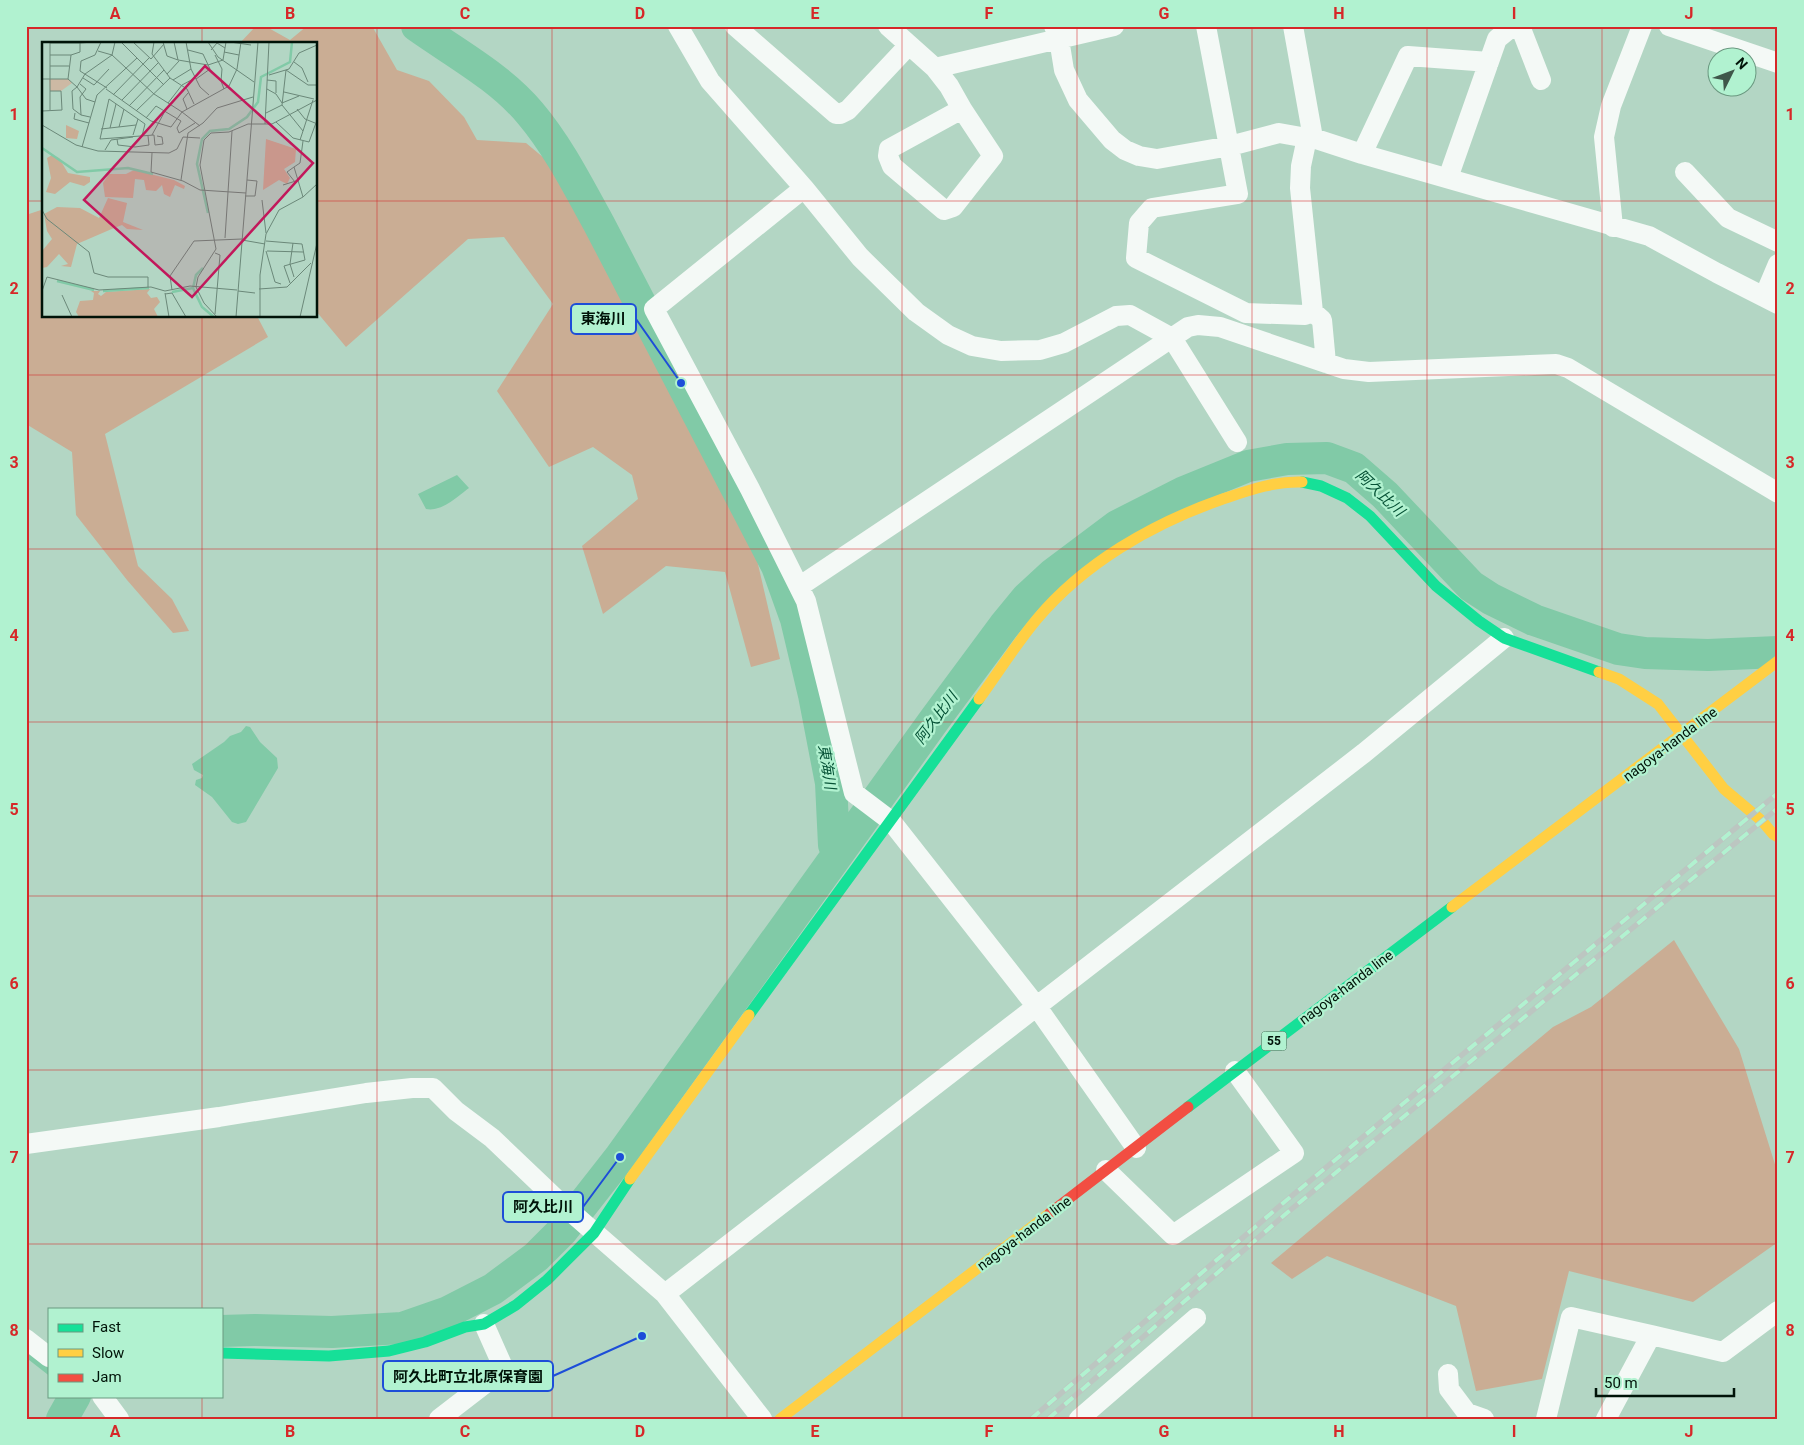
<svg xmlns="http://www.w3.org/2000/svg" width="1804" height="1445" font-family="Roboto,'Noto Sans JP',sans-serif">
	<rect width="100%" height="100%" fill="#b3d6c4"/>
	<!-- forest -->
	<path fill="#caad94" d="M 256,26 L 265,26 L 290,40 L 307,26 L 372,26 L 397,70 L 429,81 L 464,117 L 477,140 L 526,143 L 562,173 L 751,534 L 780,659 L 751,667 L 725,572 L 666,566 L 603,614 L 582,546 L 638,499 L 632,475 L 593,447 L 549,467 L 497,391 L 553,304 L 504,237 L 468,239 L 346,347 L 316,311 L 316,44 L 239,44 Z
		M 44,209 L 44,316 L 257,316 L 268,337 L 105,434 L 138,566 L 172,599 L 189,631 L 173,633 L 127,580 L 76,515 L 72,452 L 26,424 L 26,215 Z
		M 1674,940 L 1739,1049 L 1778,1174 L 1778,1242 L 1693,1302 L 1569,1271 L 1542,1379 L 1476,1391 L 1456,1306 L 1327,1256 L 1292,1279 L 1271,1263 L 1553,1027 L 1591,1007 Z"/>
	<!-- water -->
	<path fill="#81caa7" d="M 457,475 L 469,488 C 457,497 442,512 426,509 L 418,494 Z
		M 246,726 L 250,727 L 260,742 L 277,758 L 278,768 L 246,822 L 238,824 L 232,822 L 212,797 L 195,785 L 196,780 L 202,778 L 203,775 L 194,770 L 192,764 L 224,742 L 230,736 L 241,732 Z"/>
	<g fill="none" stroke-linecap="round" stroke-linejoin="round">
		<!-- stream -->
		<path stroke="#81caa7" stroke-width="5.5" d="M 26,1354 L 49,1372"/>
		<!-- river -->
		<path stroke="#81caa7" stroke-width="32" d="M 417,26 C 455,53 500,77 530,113 C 558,146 578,186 599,224 L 777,566 L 796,619 L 814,695 L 831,783 L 834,845 L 837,853
			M 221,1331 L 255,1330 L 332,1332 L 402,1328 L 448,1312 L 493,1289 L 536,1257 L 562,1231 L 620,1157 L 935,719 L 1004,626 L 1027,598 L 1053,574 L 1117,526 L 1184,492 L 1248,466 L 1287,459 L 1327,458 L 1354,468 L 1385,495 L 1471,586 L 1491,599 L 1534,620 L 1618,649 L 1645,653 L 1708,655 L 1778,652
			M 62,1419 L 75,1396"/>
		<!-- street -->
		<path stroke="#f4f9f6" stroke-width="20" d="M 678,26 L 710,81 L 804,188 L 860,257 L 916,312 L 948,335 L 972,346 L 1001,351 L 1040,350 L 1064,343 L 1116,316 L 1130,315 L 1172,338 L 1237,442
			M 735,26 L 836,114 L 840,114 L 848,110 L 909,45
			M 888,26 L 935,68 L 949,86 L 962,109 L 889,149 L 888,156 L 892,166 L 944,210 L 953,207 L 993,156 L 962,109
			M 1054,26 L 1059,39 L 1064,70 L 1078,100 L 1112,140 L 1125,150 L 1139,156 L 1157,159 L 1230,146 L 1279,133 L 1307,138 L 1313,138 L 1362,154 L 1649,236 L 1717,273 L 1778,304
			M 1206,26 L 1238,194 L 1152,208 L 1139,223 L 1136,258 L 1246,313 L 1305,315 L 1313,312
			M 1293,26 L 1313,138
			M 1520,26 L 1541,80
			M 1669,26 L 1778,63
			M 935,68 L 1114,26
			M 1307,138 L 1301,166 L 1300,188 L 1313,312 L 1322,320 L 1326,363
			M 1362,154 L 1408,56 L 1489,62
			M 1685,172 L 1728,218 L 1778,242
			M 1448,178 L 1497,39 L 1513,26
			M 804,188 L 654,309 L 750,489 L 806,601 L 854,793 L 891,821 L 1037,1007 L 1136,1148
			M 1613,227 L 1604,137 L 1611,106 L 1642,26
			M 1764,297 L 1778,264
			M 800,586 L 1188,327 L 1198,325 L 1220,327 L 1344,369 L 1369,372 L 1556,364 L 1568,368 L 1778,493
			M 26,1144 L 219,1117 L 366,1093 L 412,1088 L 433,1088 L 456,1111 L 492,1138 L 555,1198 L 665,1294 L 762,1419
			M 1106,1170 L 1173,1235 L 1294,1153 L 1235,1071
			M 665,1294 L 1364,753 L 1504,638
			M 26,1339 L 49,1357
			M 1448,1374 L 1449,1389 L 1467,1413 L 1484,1419
			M 102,1396 L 119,1419
			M 439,1419 L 504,1369 L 484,1324
			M 1079,1419 L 1196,1318
			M 1546,1419 L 1571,1317 L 1651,1335
			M 1606,1419 L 1651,1335 L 1723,1352 L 1778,1311"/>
		<!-- fast -->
		<path stroke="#16e098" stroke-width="11" d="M 1302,482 L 1321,486 L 1347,498 L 1370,516 L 1436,586 L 1479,621 L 1504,638 L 1599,672
			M 749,1015 L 979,699
			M 1188,1107 L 1452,907
			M 221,1353 L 329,1356 L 389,1351 L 425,1342 L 465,1327 L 484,1324 L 516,1305 L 547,1280 L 594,1233 L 630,1179"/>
		<!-- slow -->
		<path stroke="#ffcf43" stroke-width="11" d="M 1599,672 L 1619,679 L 1658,704 L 1724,789 L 1762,821 L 1773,834 L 1778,837
			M 979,699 C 998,673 1016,644 1037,619 C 1084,563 1152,524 1220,500 C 1247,491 1273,481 1302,482
			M 1452,907 L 1778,661
			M 630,1179 L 749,1015
			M 780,1419 L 1050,1213"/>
		<!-- jam -->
		<path stroke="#f24e42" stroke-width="11" d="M 1050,1213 L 1188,1107"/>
		<!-- rail casing -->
		<g stroke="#bcc6c1" stroke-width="5.5">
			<path id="rail" d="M 1031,1419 L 1282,1204 L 1778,793
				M 1048,1419 L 1288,1212 L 1778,808"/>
		</g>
		<!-- rail -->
		<use href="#rail" stroke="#b1f2d0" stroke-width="4" stroke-dasharray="11" stroke-linecap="butt"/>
	</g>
	<!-- grid -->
	<path fill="none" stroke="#d62828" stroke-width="1" stroke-opacity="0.55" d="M 202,26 L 202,44M 377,26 L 377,1419M 552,26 L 552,1419M 727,26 L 727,1419M 902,26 L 902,1419M 1077,26 L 1077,1419M 1252,26 L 1252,1419M 1427,26 L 1427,1419M 1602,26 L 1602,1419M 26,201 L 44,201M 316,201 L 1778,201M 202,316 L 202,1309M 26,375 L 1778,375M 26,549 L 1778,549M 26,722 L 1778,722M 26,896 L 1778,896M 26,1070 L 1778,1070M 26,1244 L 1778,1244M 202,1396 L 202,1419"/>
	<g text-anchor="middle" stroke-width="4.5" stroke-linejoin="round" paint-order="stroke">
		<!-- shield labels -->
		<rect fill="#b1f2d0" stroke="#355644" stroke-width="1" x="1261.5" y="1031.5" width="25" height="19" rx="4"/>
		<g font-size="12" font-weight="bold" fill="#001308">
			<text x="1274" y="1045">55</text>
		</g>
		<!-- street labels -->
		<g font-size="14" fill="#001308" stroke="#b1f2d0">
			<text transform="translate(1670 744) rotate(-37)" y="5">nagoya-handa line</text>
			<text transform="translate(1346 987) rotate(-37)" y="5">nagoya-handa line</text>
			<text transform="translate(1024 1233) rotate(-37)" y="5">nagoya-handa line</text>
		</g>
		<!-- water labels -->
		<g font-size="15" font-style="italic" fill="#055135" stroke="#b1f2d0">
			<text transform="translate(1380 493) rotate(43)" y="5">阿久比川</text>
			<text transform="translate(936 718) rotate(-53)" y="5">阿久比川</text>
			<text transform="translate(827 767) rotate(81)" y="5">東海川</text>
		</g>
	</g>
	<!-- overview -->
	<g transform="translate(42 42)">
		<rect width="275" height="275" fill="#b3d6c4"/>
		<path d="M 7,37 L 26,37 L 30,41 L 19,49 L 8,49 Z" fill="#cdb9a4"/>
		<path d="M 24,83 L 37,89 L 35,97 L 24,96 ZM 224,97 L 254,107 L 253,120 L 242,127 L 248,136 L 245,142 L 237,138 L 221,148 ZM 10,113 L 17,116 L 26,131 L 48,135 L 48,140 L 42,144 L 28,140 L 13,152 L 4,150 L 9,136 L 5,116 ZM 92,128 L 132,138 L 143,144 L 142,147 L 133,143 L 128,155 L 122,152 L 120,143 L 114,149 L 104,148 L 102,138 L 93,137 L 91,156 L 63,155 L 61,141 L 67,132 L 84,132 ZM 66,156 L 85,161 L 81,180 L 101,188 L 85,187 L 80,183 L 72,186 L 35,202 L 29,225 L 19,224 L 26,222 L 17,212 L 5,225 L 0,226 L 0,209 L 10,197 L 5,189 L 2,172 L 15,165 L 38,166 L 57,176 ZM 108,247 L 105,251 L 109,256 L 115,255 L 118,260 L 112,267 L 116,275 L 37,275 L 34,270 L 38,259 L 51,258 L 52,251 L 49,249 L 58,249 L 56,252 L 59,254 L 64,250 Z" fill="#caad94"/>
		<path fill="none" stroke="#81caa7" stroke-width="2.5" d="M 0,106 L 35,130 L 86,126 L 111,132M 166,171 L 155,122 L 160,97 L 168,89 L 187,87 L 205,75 L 216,60 L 219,35 L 248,20 L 250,0M 161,226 L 154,233 L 151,246 L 160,265 L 172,275M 15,239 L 52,248M 61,249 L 107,246M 130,250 L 151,246"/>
		<path fill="none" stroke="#6b8879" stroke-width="1" d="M 8,0 L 8,68M 59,0 L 53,13 L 39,19 L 38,29 L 65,46M 79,0 L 122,43M 91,0 L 109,17 L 122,2M 112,0 L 110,12 L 128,36 L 145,47 L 152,62M 121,0 L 125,14 L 136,18 L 166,23 L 181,18M 132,0 L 136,18M 144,0 L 149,27 L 158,45 L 167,53M 166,0 L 176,15 L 212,40M 188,0 L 209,3M 8,1 L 38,1M 146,8 L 161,12 L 168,27 L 154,37M 169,8 L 175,1 L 183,6M 56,9 L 70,13 L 112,52 L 140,70M 182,10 L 197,13M 8,13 L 29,13 L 38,10 L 38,1 L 51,0M 173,13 L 180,27 L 179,39 L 182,47M 181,18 L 184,0M 252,20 L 260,26 L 266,40M 8,24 L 27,24M 244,28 L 240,63 L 261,89 L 258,98M 244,28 L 266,43 L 275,43M 125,32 L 137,19M 227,33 L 247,27 L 257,11 L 275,3M 41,36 L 52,43 L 67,27M 0,37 L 26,37 L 29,13M 26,37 L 35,45 L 30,49 L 31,67 L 39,73M 131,38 L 149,27M 225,38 L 234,39 L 234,51M 38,42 L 44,47 L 38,55 L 39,73 L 48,75M 64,47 L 109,79 L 129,85 L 140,70 L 187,44 L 195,27 L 199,0M 225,47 L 234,52 L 240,61 L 257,54M 242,50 L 272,57M 71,53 L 107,16M 80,58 L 116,21M 53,60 L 44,57 L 35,45 L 43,32 L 70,13 L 73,0M 126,61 L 140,43 L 153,36M 87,64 L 122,28M 145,67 L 141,57 L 146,51M 255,67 L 263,77 L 273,81M 0,69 L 20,68 L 19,49 L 8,49M 94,69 L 128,36M 140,70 L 158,84M 33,71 L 32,77 L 47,81M 224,71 L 240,63M 104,76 L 114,64 L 139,79 L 135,86 L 137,91 L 153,81M 96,77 L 103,82 L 100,94M 234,80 L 251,96 L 267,100 L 275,78M 223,82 L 227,0M 0,83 L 34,103 L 56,109 L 127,111 L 135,107 L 141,95 L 158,96M 77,85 L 82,67M 68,86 L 74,62M 59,87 L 94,83M 261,89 L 271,58M 91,93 L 96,77 L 67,57 L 58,97 L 112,93 L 113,103 L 121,102 L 120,95 L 115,94M 110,93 L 123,69M 75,97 L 76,103 L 93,105 L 107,103 L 106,94M 261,99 L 258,121 L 252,125 L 261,155M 40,105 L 55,53 L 95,16M 63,108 L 69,98 L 91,95M 110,111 L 109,130 L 141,139 L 158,148 L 204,151M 252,125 L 245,130 L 253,140M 139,138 L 146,91 L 161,81 L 175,66 L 211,55M 241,143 L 257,138M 203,154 L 213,154 L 215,139 L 205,138M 220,158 L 224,191M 0,168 L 5,177 L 47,210 L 52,231 L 66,235 L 106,235 L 106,245M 183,196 L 190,89M 200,198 L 223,202M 224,199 L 260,202 L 263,218 L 242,224 L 248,241M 251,201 L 248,222 L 252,235M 224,209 L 233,240 L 239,242M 225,209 L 261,210M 217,247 L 245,245 L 269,221M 130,248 L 128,234 L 152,199 L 200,197M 0,249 L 5,235 L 57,248 L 109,245 L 123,249 L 148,244 L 195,248M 196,249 L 213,251M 123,251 L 127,275M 123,252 L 130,251 L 144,275M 20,253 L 30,275M 173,272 L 178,213 L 173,211M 175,275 L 162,261 L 154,245 L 156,235 L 174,207 L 158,123 L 162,98 L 169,91 L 187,90 L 206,82 L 230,82 L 275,58M 194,275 L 216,0M 218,275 L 218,233 L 224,192 L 237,168 L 261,155 L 275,142M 258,275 L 275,201"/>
		<path fill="#c2185b" fill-opacity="0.15" stroke="#c2185b" stroke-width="2.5" d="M 163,24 L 271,121 L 150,255 L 42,158 Z"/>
		<rect width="275" height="275" fill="none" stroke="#001308" stroke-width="2.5"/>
	</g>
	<!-- callouts -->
	<path fill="none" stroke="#1d4ed8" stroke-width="2" d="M681 383L636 319M620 1157L583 1207M642 1336L553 1376"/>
	<g fill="#1d4ed8" stroke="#b1f2d0" stroke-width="2">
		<circle cx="681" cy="383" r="5"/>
		<circle cx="620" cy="1157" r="5"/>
		<circle cx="642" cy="1336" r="5"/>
	</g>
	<g fill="#b1f2d0" stroke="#1d4ed8" stroke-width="2">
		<rect x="571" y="304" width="65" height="30" rx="5"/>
		<rect x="503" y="1192" width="80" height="30" rx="5"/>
		<rect x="383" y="1361" width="170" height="30" rx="5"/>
	</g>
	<g font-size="15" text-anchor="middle" font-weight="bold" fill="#001308">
		<text x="603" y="324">東海川</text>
		<text x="543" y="1212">阿久比川</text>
		<text x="468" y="1382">阿久比町立北原保育園</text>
	</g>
	<!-- border -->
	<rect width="1804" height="1445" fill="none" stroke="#b1f2d0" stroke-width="55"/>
	<!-- legend -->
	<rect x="48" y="1308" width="175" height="90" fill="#b1f2d0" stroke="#6a9980"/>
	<rect x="58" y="1324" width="25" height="8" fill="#16e098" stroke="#6a9980"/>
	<text x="92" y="1332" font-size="15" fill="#001308">Fast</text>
	<rect x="58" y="1349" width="25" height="8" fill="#ffcf43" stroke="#6a9980"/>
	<text x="92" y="1358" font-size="15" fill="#001308">Slow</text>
	<rect x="58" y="1374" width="25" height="8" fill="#f24e42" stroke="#6a9980"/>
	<text x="92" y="1382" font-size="15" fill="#001308">Jam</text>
	<!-- north arrow -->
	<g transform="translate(1732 72) rotate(48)"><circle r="24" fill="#b1f2d0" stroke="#6a9980"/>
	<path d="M0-4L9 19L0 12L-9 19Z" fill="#3f574a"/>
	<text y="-8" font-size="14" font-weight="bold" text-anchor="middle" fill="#001308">N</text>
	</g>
	<!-- scale -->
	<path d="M1596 1388v8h138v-8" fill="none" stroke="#001308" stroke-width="2.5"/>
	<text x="1604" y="1388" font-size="15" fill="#001308" stroke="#b1f2d0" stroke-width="4" paint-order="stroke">50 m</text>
	<rect x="28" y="28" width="1748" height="1390" fill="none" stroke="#d62828" stroke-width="2"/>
	<g font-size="16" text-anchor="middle" font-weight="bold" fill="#d62828">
		<text x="115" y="19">A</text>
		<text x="290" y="19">B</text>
		<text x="465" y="19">C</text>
		<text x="640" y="19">D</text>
		<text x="815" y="19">E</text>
		<text x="989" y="19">F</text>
		<text x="1164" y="19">G</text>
		<text x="1339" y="19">H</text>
		<text x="1514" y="19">I</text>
		<text x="1689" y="19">J</text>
		<text x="14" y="120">1</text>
		<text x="1790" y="120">1</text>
		<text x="14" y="294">2</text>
		<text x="1790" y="294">2</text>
		<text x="14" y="468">3</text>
		<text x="1790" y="468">3</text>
		<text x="14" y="641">4</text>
		<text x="1790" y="641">4</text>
		<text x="14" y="815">5</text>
		<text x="1790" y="815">5</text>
		<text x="14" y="989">6</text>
		<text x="1790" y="989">6</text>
		<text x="14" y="1163">7</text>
		<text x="1790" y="1163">7</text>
		<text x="14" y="1336">8</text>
		<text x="1790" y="1336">8</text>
		<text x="115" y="1437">A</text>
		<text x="290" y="1437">B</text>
		<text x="465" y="1437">C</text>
		<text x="640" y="1437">D</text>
		<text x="815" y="1437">E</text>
		<text x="989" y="1437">F</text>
		<text x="1164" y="1437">G</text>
		<text x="1339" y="1437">H</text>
		<text x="1514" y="1437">I</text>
		<text x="1689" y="1437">J</text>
	</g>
</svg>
